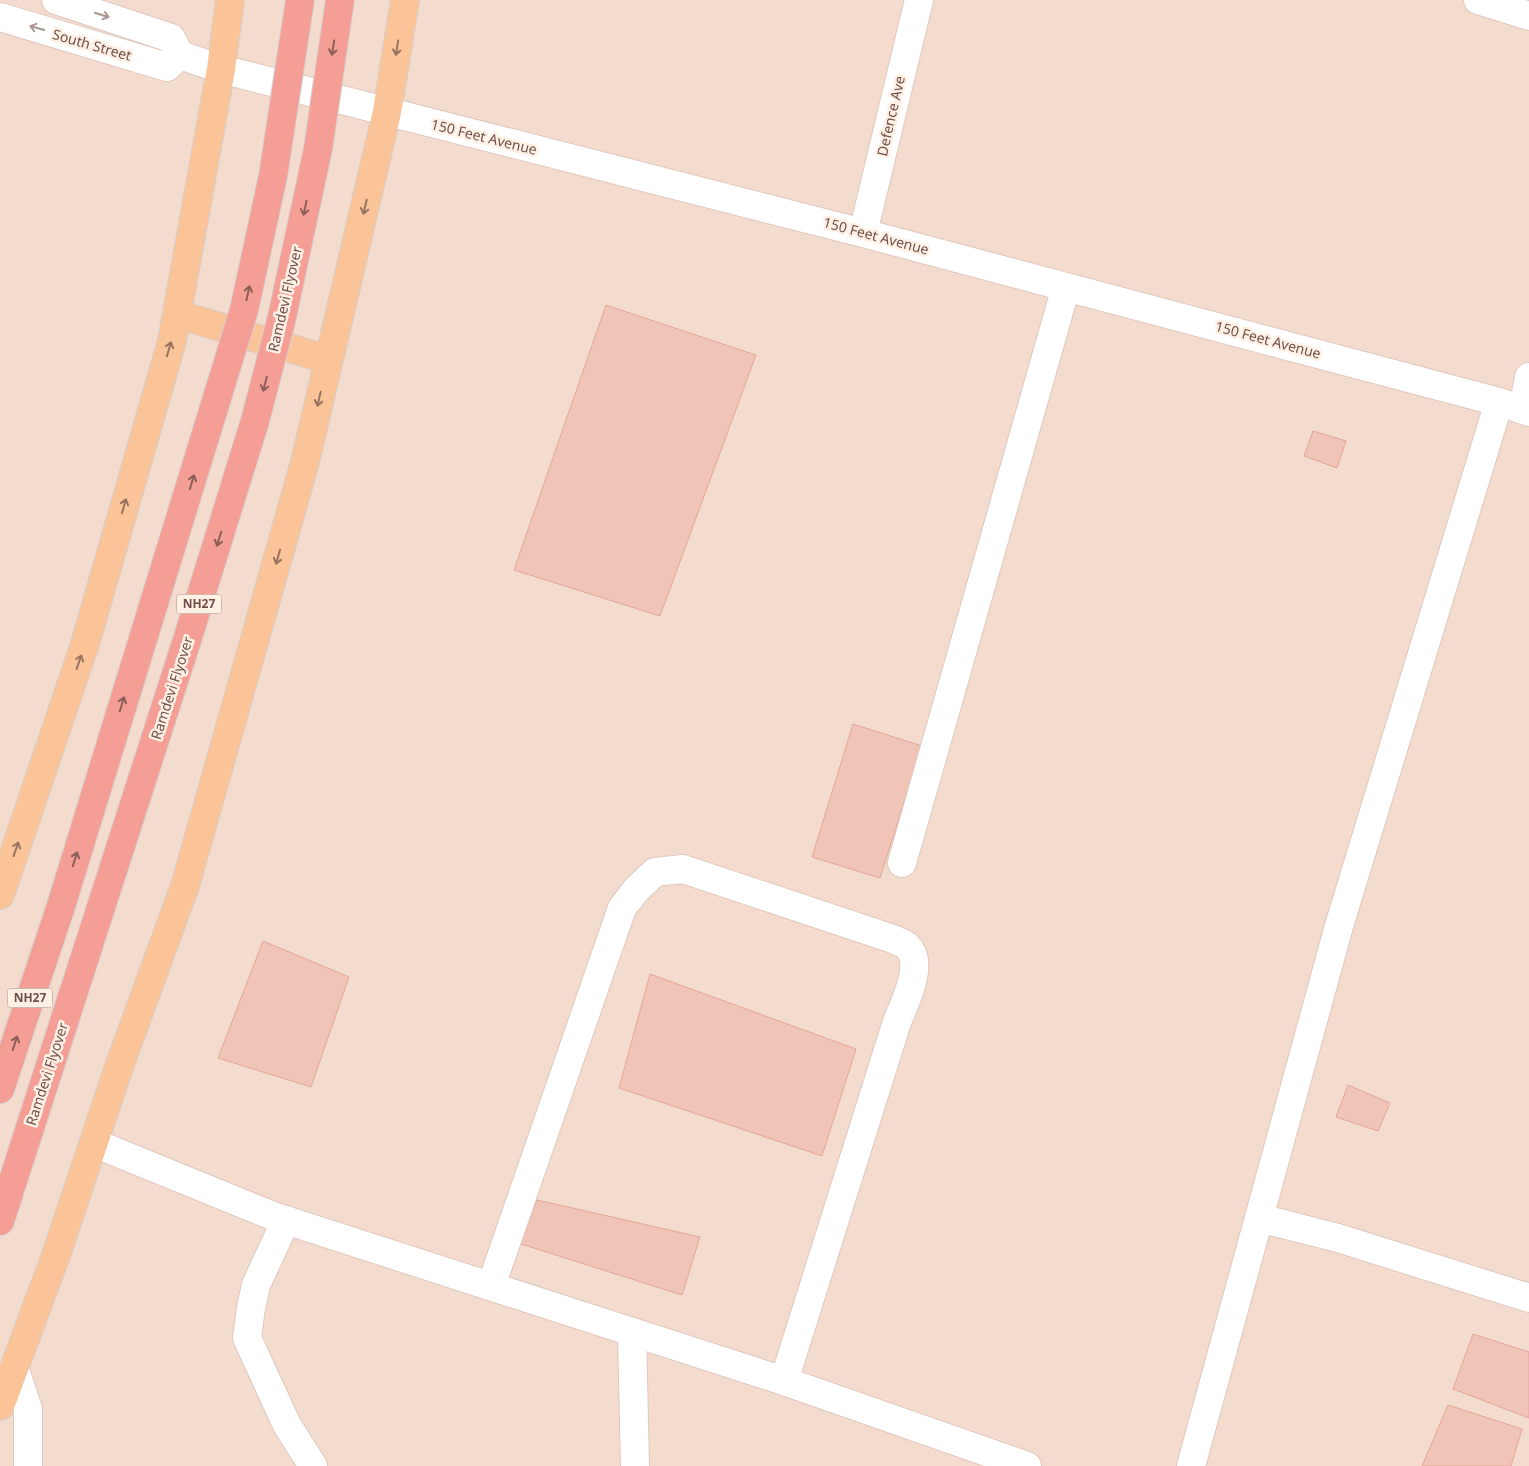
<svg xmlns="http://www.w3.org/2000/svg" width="1529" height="1466" font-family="'Noto Sans',sans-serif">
	<rect width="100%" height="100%" fill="#fbebdf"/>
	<!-- residential -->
	<path fill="#f3dcce" d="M 0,0 L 1529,0 L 1529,1466 L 0,1466 Z"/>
	<!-- building -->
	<path fill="#f0c4b7" stroke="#e2a798" d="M 606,305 L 756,355 L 660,616 L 514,570 Z
		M 1313,431 L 1346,441 L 1337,468 L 1304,456 Z
		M 853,724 L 922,746 L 880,878 L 812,857 Z
		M 263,941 L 349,977 L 311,1087 L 218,1058 Z
		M 650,974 L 856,1049 L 822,1156 L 619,1088 Z
		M 1348,1085 L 1390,1103 L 1378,1131 L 1336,1117 Z
		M 537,1200 L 700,1237 L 682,1295 L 518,1243 Z
		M 1473,1334 L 1529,1352 L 1529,1418 L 1453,1389 Z
		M 1448,1405 L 1522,1429 L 1511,1466 L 1422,1466 Z"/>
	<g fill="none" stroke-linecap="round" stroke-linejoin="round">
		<!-- minor casing -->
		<g stroke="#e1c8bf" stroke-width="30">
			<path id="minor" d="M 56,0 L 171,38 L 180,55 L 221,69 L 863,233 L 1499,402 L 1529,412
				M 1478,0 L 1529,16
				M 0,17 L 167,67 L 180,55
				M 863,233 L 919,0
				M 1523,410 L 1529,377
				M 902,863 L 1066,287
				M 94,1143 L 273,1216 L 784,1381 L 1027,1466
				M 1259,1218 L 1338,1238 L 1529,1298
				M 286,1220 L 256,1285 L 251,1308 L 247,1338 L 287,1425 L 313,1466
				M 491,1286 L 622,908 L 636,890 L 655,872 L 683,869 L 893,939 C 897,941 904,943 907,946 C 926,964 903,1005 896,1025 L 784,1381
				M 632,1332 L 635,1466
				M 14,1367 L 28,1409 L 28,1466
				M 1191,1466 L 1339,926 L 1499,402"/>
		</g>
		<!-- major casing -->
		<g stroke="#d7cecc" stroke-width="30">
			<path id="major" d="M 177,314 L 329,360
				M 0,895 L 85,644 L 172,341 L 221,69 L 230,0
				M 0,1406 L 55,1258 L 120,1064 L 185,886 L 305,462 L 387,112 L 405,0"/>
		</g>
		<!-- highway casing -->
		<g stroke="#d7cecc" stroke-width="30">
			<path id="highway" d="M 0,1089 L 61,906
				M 0,1221 L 8,1196"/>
		</g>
		<!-- minor -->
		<use href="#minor" stroke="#fff" stroke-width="28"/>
		<!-- major -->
		<use href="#major" stroke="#fac498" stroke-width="28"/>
		<!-- highway -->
		<use href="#highway" stroke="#f59e96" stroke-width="28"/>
		<!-- highway-bridge casing -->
		<g stroke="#d7cecc" stroke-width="30" stroke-linecap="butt">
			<path id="highway-bridge" d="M 61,906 L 244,310 L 273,176 L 300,0
				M 8,1196 L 188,637 L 255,421 L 282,317 L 318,149 L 340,0"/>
		</g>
		<!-- highway-bridge -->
		<use href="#highway-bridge" stroke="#f59e96" stroke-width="28"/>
	</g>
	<!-- one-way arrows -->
	<defs><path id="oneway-shaft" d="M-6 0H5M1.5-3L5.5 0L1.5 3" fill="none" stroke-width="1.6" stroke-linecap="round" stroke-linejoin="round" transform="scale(1.25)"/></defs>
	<g stroke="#aa9591">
		<use href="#oneway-shaft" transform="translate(102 15) rotate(18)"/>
		<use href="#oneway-shaft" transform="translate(37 28) rotate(-164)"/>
	</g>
	<g stroke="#8b5f58">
		<use href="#oneway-shaft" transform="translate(333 48) rotate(99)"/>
		<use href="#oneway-shaft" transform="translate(305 208) rotate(102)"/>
		<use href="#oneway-shaft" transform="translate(248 293) rotate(-78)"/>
		<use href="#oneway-shaft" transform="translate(265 384) rotate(104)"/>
		<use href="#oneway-shaft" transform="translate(192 482) rotate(-73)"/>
		<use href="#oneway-shaft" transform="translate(219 539) rotate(107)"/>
		<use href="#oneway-shaft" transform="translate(122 704) rotate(-73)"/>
		<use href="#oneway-shaft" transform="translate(75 859) rotate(-73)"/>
		<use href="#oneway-shaft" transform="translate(15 1043) rotate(-72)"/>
	</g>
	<g stroke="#9a7260">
		<use href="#oneway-shaft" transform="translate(397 48) rotate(99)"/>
		<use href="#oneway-shaft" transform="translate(365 207) rotate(103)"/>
		<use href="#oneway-shaft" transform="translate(169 349) rotate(-74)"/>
		<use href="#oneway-shaft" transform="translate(319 399) rotate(103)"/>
		<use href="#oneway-shaft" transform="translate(124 506) rotate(-74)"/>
		<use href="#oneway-shaft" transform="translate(278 557) rotate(106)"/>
		<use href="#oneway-shaft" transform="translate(79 662) rotate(-71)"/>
		<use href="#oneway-shaft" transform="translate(16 849) rotate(-71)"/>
	</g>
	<g text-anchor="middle" stroke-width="5" stroke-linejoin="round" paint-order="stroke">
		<!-- shield labels -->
		<g fill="#fff0e5" stroke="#9c7f77" stroke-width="1">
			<rect x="176.5" y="594.5" width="45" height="19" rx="4"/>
			<rect x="7.5" y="988.5" width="45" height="19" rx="4"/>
		</g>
		<g font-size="12" font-weight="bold" fill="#714f48">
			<text x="199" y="608">NH27</text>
			<text x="30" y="1002">NH27</text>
		</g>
		<!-- street labels -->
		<g font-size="14" fill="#714f48" stroke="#fff0e5">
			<text transform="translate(92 45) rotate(16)" y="5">South Street</text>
			<text transform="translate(891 116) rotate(-77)" y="5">Defence Ave</text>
			<text transform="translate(484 137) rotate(14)" y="5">150 Feet Avenue</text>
			<text transform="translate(876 236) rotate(15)" y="5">150 Feet Avenue</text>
			<text transform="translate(285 299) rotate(-77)" y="5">Ramdevi Flyover</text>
			<text transform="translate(1268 340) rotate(15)" y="5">150 Feet Avenue</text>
			<text transform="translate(172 688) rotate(-72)" y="5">Ramdevi Flyover</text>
			<text transform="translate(47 1074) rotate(-72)" y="5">Ramdevi Flyover</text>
		</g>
	</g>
</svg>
